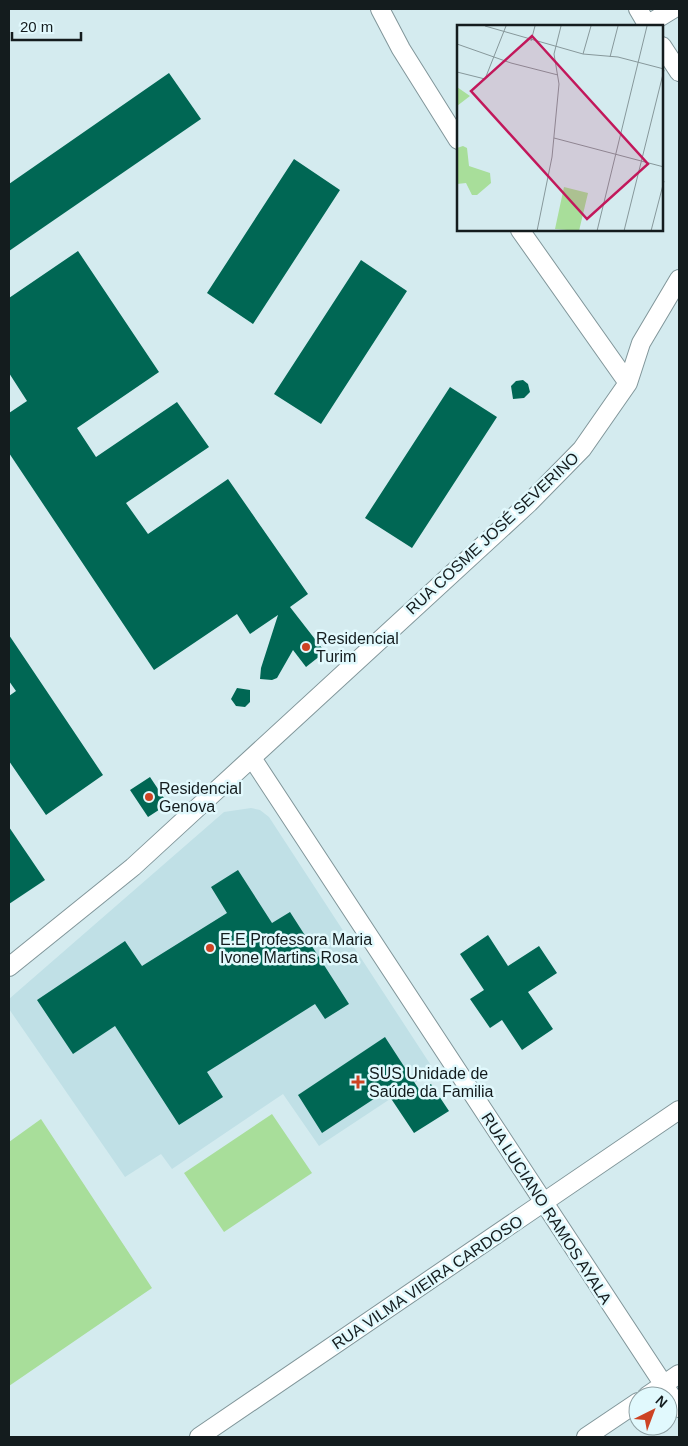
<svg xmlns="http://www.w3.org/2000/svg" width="688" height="1446" font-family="Helvetica,sans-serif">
	<rect width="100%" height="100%" fill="#d4ebef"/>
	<!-- built -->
	<path fill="#c0e0e6" d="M 251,808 L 260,810 L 269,817 L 434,1070 L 319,1146 L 283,1094 L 172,1169 L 161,1154 L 125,1177 L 9,1009 L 9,999 L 224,812 Z"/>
	<!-- green -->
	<path fill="#a8de9a" d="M 272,1114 L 312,1173 L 224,1232 L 184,1173 Z
		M 41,1119 L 152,1288 L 9,1386 L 9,1142 Z"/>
	<!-- building -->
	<path fill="#006754" d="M 169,73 L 201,119 L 9,251 L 9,184 Z
		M 294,159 L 340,190 L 253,324 L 207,293 Z
		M 78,251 L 159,372 L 77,428 L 96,457 L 177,402 L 209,447 L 126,503 L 148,534 L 228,479 L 308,594 L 290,607 L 325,652 L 306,667 L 293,650 L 277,678 L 272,680 L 260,679 L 261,668 L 278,615 L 250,634 L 237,614 L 154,670 L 9,453 L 9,413 L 27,401 L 9,373 L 9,298 Z
		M 361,260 L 407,291 L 321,424 L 274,394 Z
		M 523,380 L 528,384 L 530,392 L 524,398 L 513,399 L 511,386 L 516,381 Z
		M 450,387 L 497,417 L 412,548 L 365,518 Z
		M 9,635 L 103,775 L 46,815 L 9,761 L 9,696 L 16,691 L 9,681 Z
		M 237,688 L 250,690 L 250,702 L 245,707 L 236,706 L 231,699 Z
		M 150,777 L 168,804 L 148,817 L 130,790 Z
		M 9,827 L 45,880 L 9,904 Z
		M 238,870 L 272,923 L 290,912 L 349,1004 L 325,1019 L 315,1004 L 207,1072 L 223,1097 L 179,1125 L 115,1026 L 73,1054 L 37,1000 L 125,941 L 142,966 L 227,913 L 211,887 Z
		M 488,935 L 508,966 L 539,946 L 557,973 L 528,992 L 553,1029 L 522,1050 L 502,1020 L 490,1028 L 470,999 L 484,990 L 460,954 Z
		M 385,1037 L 420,1091 L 431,1084 L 449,1111 L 414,1133 L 386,1091 L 322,1133 L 298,1095 Z"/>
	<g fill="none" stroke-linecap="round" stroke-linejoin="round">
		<!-- minor casing -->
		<g stroke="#81969a" stroke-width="20">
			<path id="minor" d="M 380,9 L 401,49 L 458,140
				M 638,9 L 648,26
				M 647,25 L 673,9
				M 662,46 L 679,72
				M 520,230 L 628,383
				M 252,758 L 679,1408
				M 9,967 L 133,867 L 529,503 L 582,449 L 628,383 L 641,343 L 679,279
				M 647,1396 L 679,1374
				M 199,1437 L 679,1110
				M 586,1437 L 638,1402"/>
		</g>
		<!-- minor -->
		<use href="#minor" stroke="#fff" stroke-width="18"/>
	</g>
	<!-- markers -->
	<g fill="#cd4323" stroke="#e1f9fd" stroke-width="2">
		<circle cx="306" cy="647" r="5"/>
		<circle cx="149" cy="797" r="5"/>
		<circle cx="210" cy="948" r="5"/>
		<path d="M355.5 1074.5h5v5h5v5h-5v5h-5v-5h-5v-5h5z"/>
	</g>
	<g text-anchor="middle" stroke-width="5" stroke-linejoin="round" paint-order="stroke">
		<!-- street labels -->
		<g font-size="16" fill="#141c1e" stroke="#e1f9fd">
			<text transform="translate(492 533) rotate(-43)" y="6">RUA COSME JOSÉ SEVERINO</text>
			<text transform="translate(547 1208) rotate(57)" y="6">RUA LUCIANO RAMOS AYALA</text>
			<text transform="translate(427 1282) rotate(-34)" y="6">RUA VILMA VIEIRA CARDOSO</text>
		</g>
		<!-- poi labels -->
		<g font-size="16" fill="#141c1e" stroke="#e1f9fd" text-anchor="start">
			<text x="316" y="644">Residencial<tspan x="316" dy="18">Turim</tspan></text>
			<text x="159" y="794">Residencial<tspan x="159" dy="18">Genova</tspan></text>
			<text x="220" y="945">E.E Professora Maria<tspan x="220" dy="18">Ivone Martins Rosa</tspan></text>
			<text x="369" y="1079">SUS Unidade de<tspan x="369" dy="18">Saúde da Familia</tspan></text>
		</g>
	</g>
	<!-- overview -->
	<g transform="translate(457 25)">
		<rect width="206" height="206" fill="#d4ebef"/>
		<path d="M 0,62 L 13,71 L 0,81 ZM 6,121 L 10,123 L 12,141 L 33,148 L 34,158 L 20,170 L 15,170 L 9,158 L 0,159 L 0,123 ZM 107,162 L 131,168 L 122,206 L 98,204 Z" fill="#a8de9a"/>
		<path fill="none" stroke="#87989b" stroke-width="1" d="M 28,1 L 126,29 L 161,32 L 207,44M 74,16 L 78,1M 0,19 L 54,38 L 101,50M 126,29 L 134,1M 153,32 L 161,1M 0,47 L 28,54 L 49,1M 97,113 L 207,142M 80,206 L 95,132 L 102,59 L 97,29 L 104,1M 140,206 L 190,1M 167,206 L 207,45M 194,206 L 207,156"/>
		<path fill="#c2185b" fill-opacity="0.15" stroke="#c2185b" stroke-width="2.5" d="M 75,11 L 191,139 L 130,194 L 14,66 Z"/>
		<rect width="206" height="206" fill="none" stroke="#141c1e" stroke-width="2.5"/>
	</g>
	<!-- border -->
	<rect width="688" height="1446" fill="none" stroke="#141c1e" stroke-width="20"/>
	<!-- north arrow -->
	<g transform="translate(653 1411) rotate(42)"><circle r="24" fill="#e1f9fd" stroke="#8fa1a4"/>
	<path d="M0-4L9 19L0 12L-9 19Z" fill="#cd4323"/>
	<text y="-8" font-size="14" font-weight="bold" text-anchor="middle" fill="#141c1e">N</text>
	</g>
	<!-- scale -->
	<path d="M12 32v8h69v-8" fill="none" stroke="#141c1e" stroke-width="2.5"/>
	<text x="20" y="32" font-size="15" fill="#141c1e" stroke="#e1f9fd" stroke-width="4" paint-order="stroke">20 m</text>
</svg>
